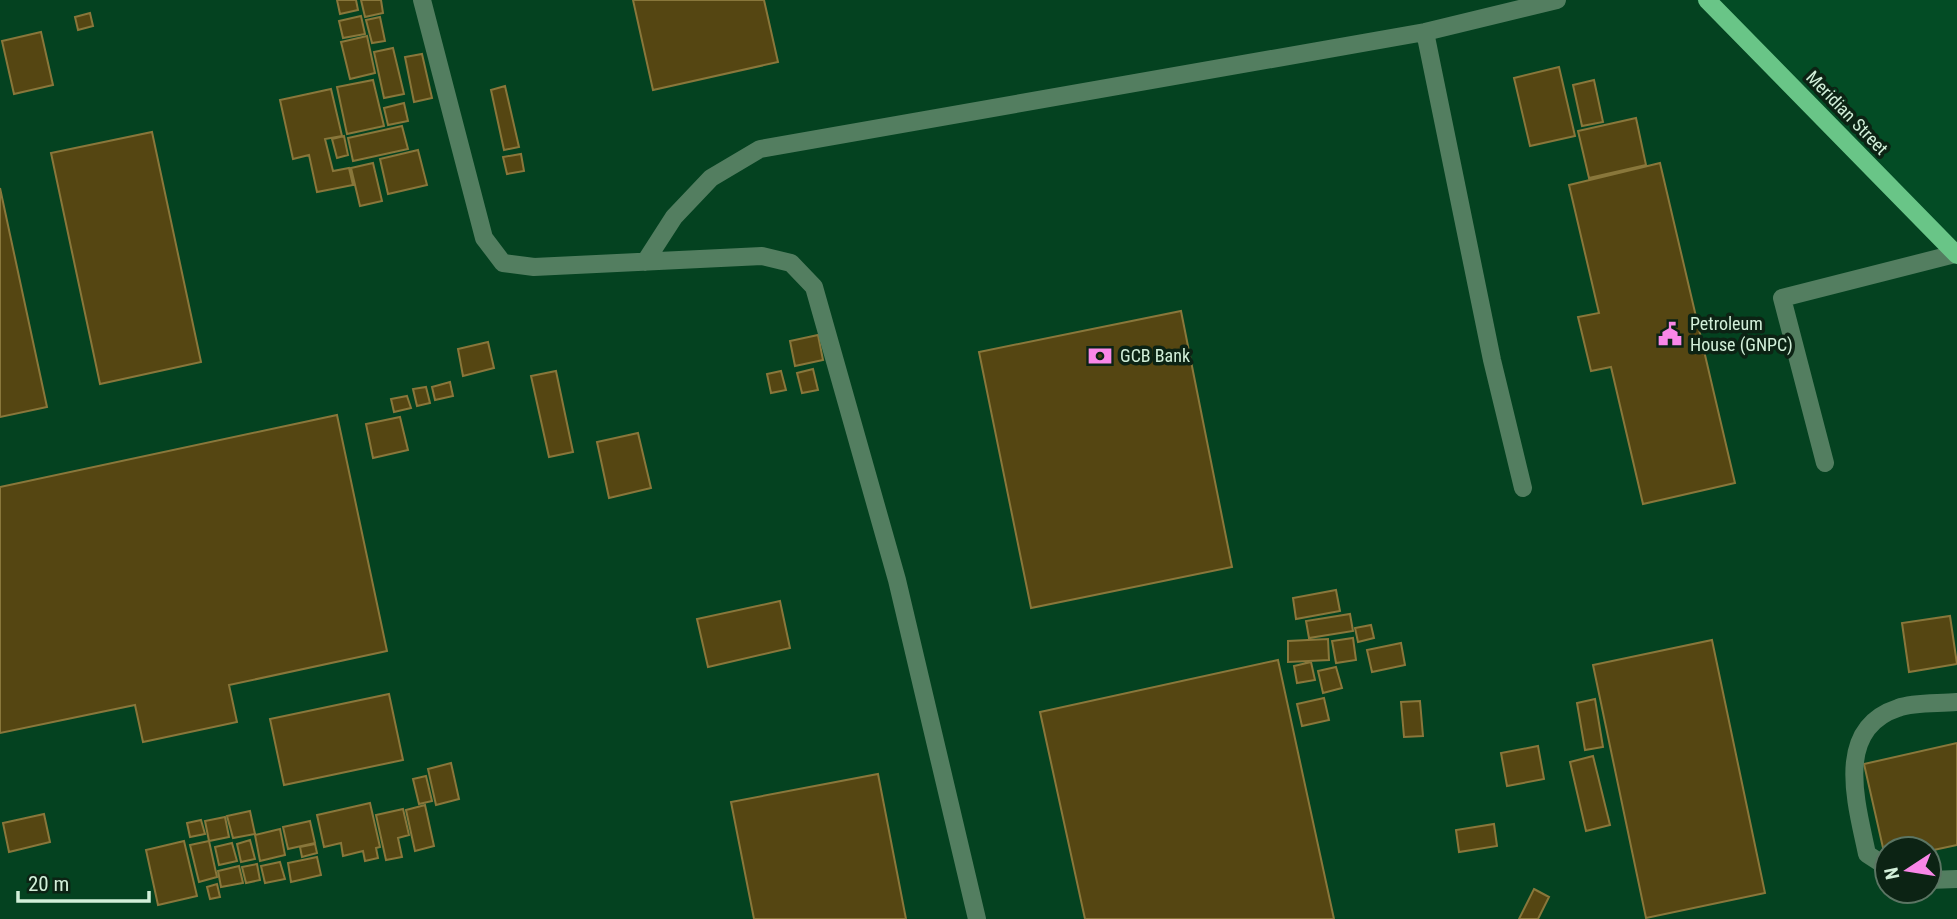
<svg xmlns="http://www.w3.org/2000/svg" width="1957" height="919" font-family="'Roboto Condensed',sans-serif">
	<rect width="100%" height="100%" fill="#044220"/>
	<!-- built -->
	<path fill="#034c25" d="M 1696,0 L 1957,0 L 1957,252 Z"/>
	<!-- building -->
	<path fill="#554612" stroke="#89773b" stroke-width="2" d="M 337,0 L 356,0 L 358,10 L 340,14 Z
		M 361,0 L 381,0 L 383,13 L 365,17 Z
		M 633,0 L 764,0 L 778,62 L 653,90 Z
		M 90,13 L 93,26 L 78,30 L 75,17 Z
		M 361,16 L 365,34 L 343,38 L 339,21 Z
		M 380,17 L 385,41 L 372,43 L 366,20 Z
		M 41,32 L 53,85 L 14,94 L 2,41 Z
		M 367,36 L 375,73 L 350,79 L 341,42 Z
		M 393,48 L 404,94 L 384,98 L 374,52 Z
		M 422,54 L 432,98 L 414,102 L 405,57 Z
		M 1559,67 L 1575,136 L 1530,146 L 1514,78 Z
		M 373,80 L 384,126 L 347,134 L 337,87 Z
		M 1594,80 L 1603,122 L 1582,126 L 1573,85 Z
		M 505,86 L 519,147 L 504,150 L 491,90 Z
		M 331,89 L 342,136 L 325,139 L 333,171 L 349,168 L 353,185 L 317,192 L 309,155 L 293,159 L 280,100 Z
		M 404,103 L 408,121 L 388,125 L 384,108 Z
		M 1636,118 L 1646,165 L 1589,178 L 1578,131 Z
		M 402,126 L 408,149 L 353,161 L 348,138 Z
		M 152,132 L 201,362 L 100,384 L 51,153 Z
		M 344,136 L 348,155 L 337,158 L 332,139 Z
		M 418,150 L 427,185 L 388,194 L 380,159 Z
		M 521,154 L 524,171 L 507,174 L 503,157 Z
		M 373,163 L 382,201 L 360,206 L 351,168 Z
		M 1660,163 L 1735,483 L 1643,504 L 1611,367 L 1591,371 L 1578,317 L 1599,313 L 1569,185 Z
		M 0,188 L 47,407 L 0,417 Z
		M 1181,311 L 1232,567 L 1031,608 L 979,352 Z
		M 818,335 L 823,360 L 795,366 L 790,341 Z
		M 488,342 L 494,368 L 463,376 L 458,349 Z
		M 813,369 L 818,390 L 802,393 L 797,373 Z
		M 556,371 L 573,452 L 549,457 L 531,376 Z
		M 781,371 L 786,390 L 771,393 L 767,374 Z
		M 450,382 L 453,396 L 435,400 L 432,387 Z
		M 426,387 L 430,403 L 417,406 L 413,389 Z
		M 407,396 L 411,408 L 394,412 L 391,399 Z
		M 337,415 L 387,651 L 229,685 L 237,722 L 143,742 L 135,705 L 0,733 L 0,487 Z
		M 400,417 L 408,450 L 373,458 L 366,424 Z
		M 638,433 L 651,488 L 609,498 L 597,442 Z
		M 1336,590 L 1340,611 L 1296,619 L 1293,598 Z
		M 780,601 L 790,648 L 708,667 L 697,619 Z
		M 1350,614 L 1353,631 L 1309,638 L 1306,621 Z
		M 1950,616 L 1957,664 L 1909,672 L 1902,623 Z
		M 1371,625 L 1374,638 L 1358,642 L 1355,628 Z
		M 1353,638 L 1356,660 L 1336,663 L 1332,641 Z
		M 1328,639 L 1329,660 L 1288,662 L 1288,641 Z
		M 1712,640 L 1765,893 L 1646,918 L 1593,665 Z
		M 1401,643 L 1405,665 L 1372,672 L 1367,650 Z
		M 1278,660 L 1334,919 L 1085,919 L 1040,712 Z
		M 1311,662 L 1315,680 L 1297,683 L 1294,666 Z
		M 1336,667 L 1342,688 L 1323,693 L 1318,671 Z
		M 389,694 L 403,760 L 284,785 L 270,719 Z
		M 1324,698 L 1329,720 L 1302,726 L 1297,704 Z
		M 1595,699 L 1603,747 L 1585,750 L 1577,703 Z
		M 1420,701 L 1423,736 L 1404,737 L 1401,702 Z
		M 1957,743 L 1957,845 L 1929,851 L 1887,849 L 1886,861 L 1864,764 Z
		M 1538,746 L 1544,779 L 1507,786 L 1501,753 Z
		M 1593,756 L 1610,825 L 1586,831 L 1570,762 Z
		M 451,763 L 459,799 L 436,805 L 428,769 Z
		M 878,774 L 906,919 L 754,919 L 731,802 Z
		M 426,776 L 432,801 L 419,804 L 413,779 Z
		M 370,803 L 380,847 L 376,848 L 378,858 L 365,861 L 363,851 L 343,856 L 341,843 L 324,847 L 317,815 Z
		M 425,805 L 434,846 L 415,851 L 406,810 Z
		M 403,809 L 409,835 L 398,838 L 402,857 L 386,860 L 376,815 Z
		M 250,811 L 255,834 L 233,838 L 227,816 Z
		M 44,814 L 50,842 L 9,852 L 3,823 Z
		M 225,817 L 229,837 L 209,841 L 205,821 Z
		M 201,820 L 205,834 L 190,837 L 187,823 Z
		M 310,821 L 315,843 L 288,849 L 283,827 Z
		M 1494,824 L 1497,846 L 1459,852 L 1456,830 Z
		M 280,829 L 285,855 L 260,861 L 255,835 Z
		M 250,840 L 255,859 L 241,862 L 237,844 Z
		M 184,841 L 197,896 L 158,905 L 146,850 Z
		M 209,841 L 217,877 L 199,882 L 190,845 Z
		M 232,843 L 237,861 L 219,865 L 215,847 Z
		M 315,844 L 317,853 L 302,857 L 300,847 Z
		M 317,857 L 321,875 L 291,882 L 288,863 Z
		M 280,862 L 285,879 L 265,883 L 261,866 Z
		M 257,864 L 260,880 L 246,883 L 242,867 Z
		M 239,866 L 243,883 L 221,887 L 218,871 Z
		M 217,884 L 220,897 L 210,899 L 207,887 Z
		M 1534,889 L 1549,897 L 1538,919 L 1519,919 Z"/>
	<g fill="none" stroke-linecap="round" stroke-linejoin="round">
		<!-- minor -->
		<path stroke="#537e60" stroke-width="18" d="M 422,0 L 484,238 L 503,263 L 534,267 L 762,256 L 791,263 L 814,287 L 897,580 L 977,919
			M 1425,32 L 1492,360 L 1523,488
			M 645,262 L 674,217 L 711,178 L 760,149 L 1425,32 L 1557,0
			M 1825,463 L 1782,298 L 1955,254
			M 1887,867 L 1867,854 C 1857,805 1833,729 1898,708 C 1915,702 1939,704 1957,702
			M 1929,880 L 1957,879"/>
		<!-- major -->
		<path stroke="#69c587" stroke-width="18" d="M 1707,0 L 1957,255"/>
	</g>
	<!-- icons -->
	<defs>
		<g id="civic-bare" transform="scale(1.89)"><path d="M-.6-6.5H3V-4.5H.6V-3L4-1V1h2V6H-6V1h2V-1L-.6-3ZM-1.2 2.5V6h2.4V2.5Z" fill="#f987e8" stroke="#0c2314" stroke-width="2.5" paint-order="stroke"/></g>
		<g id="bank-bare" transform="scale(1.89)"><path d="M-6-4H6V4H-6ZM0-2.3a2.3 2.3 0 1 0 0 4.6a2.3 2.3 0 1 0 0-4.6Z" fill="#f987e8" stroke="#0c2314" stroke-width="2.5" paint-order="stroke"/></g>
	</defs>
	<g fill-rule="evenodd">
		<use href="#civic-bare" x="1670" y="334"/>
		<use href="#bank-bare" x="1100" y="356"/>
	</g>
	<g text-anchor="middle" stroke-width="7" stroke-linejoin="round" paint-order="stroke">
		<!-- street labels -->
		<g font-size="18" fill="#d2efd9" stroke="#0c2314">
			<text transform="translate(1847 113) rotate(46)" y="6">Meridian Street</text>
		</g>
		<!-- poi labels -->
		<g font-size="18" fill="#d2efd9" stroke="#0c2314" text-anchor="start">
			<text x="1690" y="330">Petroleum<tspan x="1690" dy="21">House (GNPC)</tspan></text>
			<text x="1120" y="362">GCB Bank</text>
		</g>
	</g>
	<!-- north arrow -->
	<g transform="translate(1908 870) rotate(258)"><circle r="33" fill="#0c2314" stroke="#5b7563" stroke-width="2"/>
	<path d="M0-5L12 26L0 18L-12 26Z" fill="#f987e8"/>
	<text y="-10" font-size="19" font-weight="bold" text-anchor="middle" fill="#d2efd9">N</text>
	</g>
	<!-- scale -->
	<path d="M18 891v10h131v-10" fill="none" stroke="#d2efd9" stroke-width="3.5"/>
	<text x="28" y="891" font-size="21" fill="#d2efd9" stroke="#0c2314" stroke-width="5" paint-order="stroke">20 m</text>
</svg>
